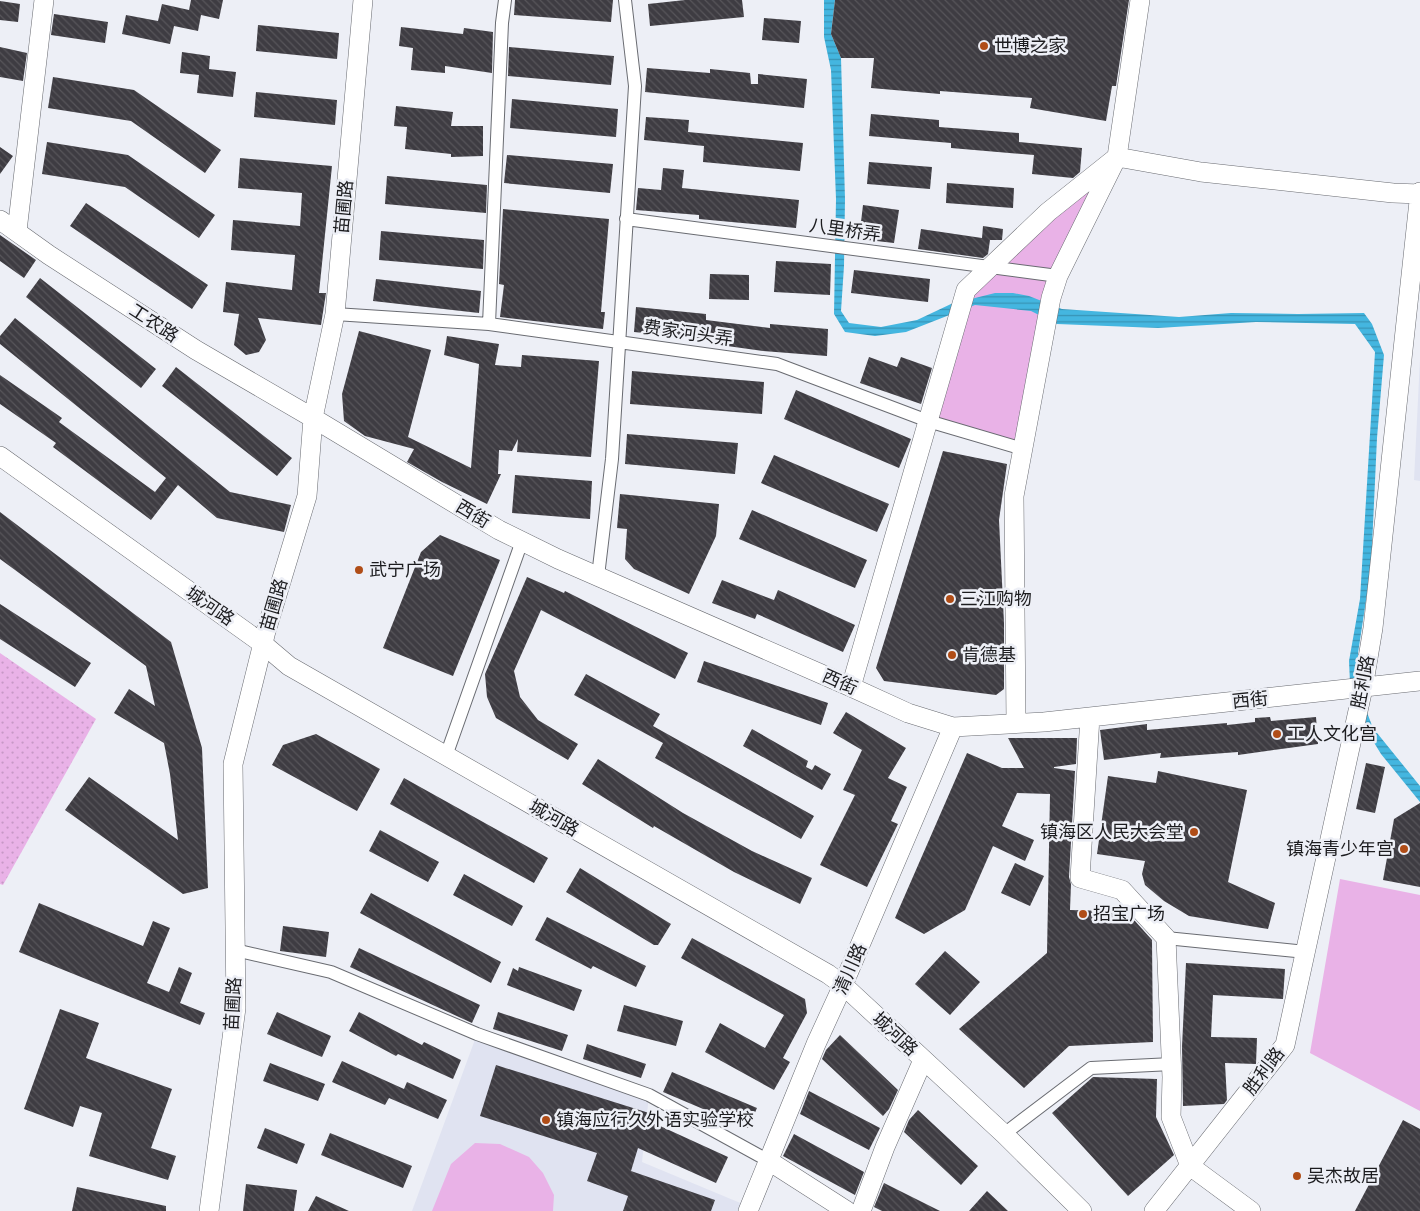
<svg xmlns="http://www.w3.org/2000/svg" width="1420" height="1211" font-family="Jost,'Noto Sans SC',sans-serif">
	<defs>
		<pattern id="grass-dots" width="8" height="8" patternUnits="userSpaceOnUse" patternTransform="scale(1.25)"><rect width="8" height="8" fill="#e9b2e7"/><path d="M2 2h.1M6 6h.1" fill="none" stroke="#c798c6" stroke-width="1.8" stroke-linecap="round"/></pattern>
		<pattern id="water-rules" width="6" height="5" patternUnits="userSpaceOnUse" patternTransform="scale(1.25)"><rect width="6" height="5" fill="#44b6e0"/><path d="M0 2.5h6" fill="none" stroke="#3893b5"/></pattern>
		<pattern id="building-back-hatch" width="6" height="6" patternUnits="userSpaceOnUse" patternTransform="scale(1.25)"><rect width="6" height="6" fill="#3e3c42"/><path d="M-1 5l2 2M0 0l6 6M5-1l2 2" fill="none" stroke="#57555a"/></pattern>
	</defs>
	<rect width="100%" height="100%" fill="#edeff6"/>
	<!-- built -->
	<path fill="#e0e3f1" d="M 1420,359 L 1420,481 L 1414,480 Z
		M 477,1034 L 649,1095 L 642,1162 L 750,1207 L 748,1211 L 412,1211 Z"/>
	<!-- grass -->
	<path fill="url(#grass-dots)" d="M 0,653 L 96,719 L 3,885 L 0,884 Z"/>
	<!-- green -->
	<path fill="#e9b2e7" d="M 1117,157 L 1058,276 L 1023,449 L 928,421 L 966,290 Z
		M 1340,879 L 1420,895 L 1420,1111 L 1310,1053 Z
		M 475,1143 L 500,1144 L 529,1157 L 543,1173 L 554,1195 L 553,1211 L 432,1211 L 451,1164 Z"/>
	<!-- water -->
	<path fill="url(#water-rules)" d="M 824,0 L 835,0 L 831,34 L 841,58 L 845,199 L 844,266 L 841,311 L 849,323 L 881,327 L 917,320 L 951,304 L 995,293 L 1013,293 L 1029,296 L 1062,309 L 1179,317 L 1231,313 L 1298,314 L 1364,313 L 1372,324 L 1384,355 L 1377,438 L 1371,568 L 1358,653 L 1366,710 L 1373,728 L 1420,786 L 1420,802 L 1381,754 L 1351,705 L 1349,661 L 1360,599 L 1375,352 L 1355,324 L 1256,322 L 1158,328 L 1057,324 L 1031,311 L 975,305 L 906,332 L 875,336 L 845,332 L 834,314 L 836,199 L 831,70 L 824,37 Z"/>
	<!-- building -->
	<path fill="url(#building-back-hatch)" d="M 191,0 L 223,0 L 219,19 L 201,15 L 198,31 L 174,26 L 170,44 L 122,34 L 126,15 L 158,21 L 162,4 L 189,10 Z
		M 515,0 L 613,0 L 611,22 L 514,15 Z
		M 685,0 L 742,0 L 744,17 L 650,26 L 648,4 Z
		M 835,0 L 1129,0 L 1116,86 L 1112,86 L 1106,121 L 1030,108 L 1032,98 L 940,91 L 940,94 L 871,88 L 874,58 L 841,58 L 831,34 Z
		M 0,1 L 20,4 L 18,22 L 0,20 Z
		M 54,14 L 108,22 L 105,43 L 51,35 Z
		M 764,18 L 801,21 L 799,43 L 762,40 Z
		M 258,25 L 339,33 L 337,59 L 256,51 Z
		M 401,27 L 463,34 L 464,28 L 493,32 L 492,73 L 445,66 L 445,73 L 411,70 L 413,48 L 399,46 Z
		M 0,47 L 27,53 L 23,81 L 0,77 Z
		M 509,47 L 614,56 L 611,85 L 508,76 Z
		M 182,52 L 210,56 L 209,69 L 236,72 L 233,97 L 197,93 L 199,75 L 180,73 Z
		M 647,68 L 710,73 L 710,69 L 750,73 L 751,84 L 758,84 L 758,74 L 807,79 L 804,108 L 645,92 Z
		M 53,77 L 134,90 L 221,150 L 205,173 L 131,121 L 48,108 Z
		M 256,92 L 337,100 L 335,125 L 254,117 Z
		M 512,99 L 618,109 L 616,137 L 510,128 Z
		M 396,106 L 453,112 L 451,126 L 483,126 L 483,156 L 451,157 L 451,154 L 405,149 L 407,127 L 394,126 Z
		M 871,114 L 939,120 L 939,127 L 1019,133 L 1019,142 L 1082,148 L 1080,172 L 1073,178 L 1032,174 L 1034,155 L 951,148 L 951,143 L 869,136 Z
		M 646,117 L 689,120 L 688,132 L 803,143 L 800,171 L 703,162 L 704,146 L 644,140 Z
		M 47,142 L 128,155 L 215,215 L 199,238 L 125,187 L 42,174 Z
		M 0,147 L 13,156 L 0,174 Z
		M 507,155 L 613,164 L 610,193 L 504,183 Z
		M 240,158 L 332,166 L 319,293 L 326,293 L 321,325 L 258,318 L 266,340 L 259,352 L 246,355 L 234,345 L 239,314 L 223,312 L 226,282 L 292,290 L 295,255 L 231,250 L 233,220 L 300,226 L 302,193 L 238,188 Z
		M 869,162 L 932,167 L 930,189 L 867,184 Z
		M 663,168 L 684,170 L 682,188 L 799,200 L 796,228 L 699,219 L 699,215 L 636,210 L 638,188 L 661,190 Z
		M 387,176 L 487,185 L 486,213 L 385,204 Z
		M 947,183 L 1014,188 L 1013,208 L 946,203 Z
		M 86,203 L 208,285 L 192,309 L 70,226 Z
		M 863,205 L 899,210 L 894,243 L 859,239 Z
		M 503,209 L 609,219 L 601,312 L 605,312 L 603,329 L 500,317 L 504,285 L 499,284 Z
		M 983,226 L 1003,229 L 1002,240 L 990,240 L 988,254 L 983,258 L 918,249 L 921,229 L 982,238 Z
		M 381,231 L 484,240 L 483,269 L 379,260 Z
		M 0,235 L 36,260 L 24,278 L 0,261 Z
		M 776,261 L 831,264 L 830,295 L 774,292 Z
		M 854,270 L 930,279 L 928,302 L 851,293 Z
		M 710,274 L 749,275 L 749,300 L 709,299 Z
		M 40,278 L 156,369 L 141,388 L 26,297 Z
		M 376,279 L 481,291 L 479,313 L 373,301 Z
		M 636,307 L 706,314 L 706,320 L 770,328 L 770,324 L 828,329 L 827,356 L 763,351 L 713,344 L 714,340 L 634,332 Z
		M 15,318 L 230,492 L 291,505 L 284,532 L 217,518 L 178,485 L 151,520 L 53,447 L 56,443 L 0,404 L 0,375 L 62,418 L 59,422 L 155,492 L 166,478 L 0,344 L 0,336 Z
		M 359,331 L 431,350 L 408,437 L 471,468 L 479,364 L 444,355 L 447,336 L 499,344 L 495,365 L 521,367 L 522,355 L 599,361 L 591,457 L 517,452 L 518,439 L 512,451 L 499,450 L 498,474 L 501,474 L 487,504 L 442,482 L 407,462 L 414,449 L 365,436 L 344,421 L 342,394 Z
		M 869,357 L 897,367 L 901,357 L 932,368 L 921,404 L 860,383 Z
		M 176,367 L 292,458 L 277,476 L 162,386 Z
		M 632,371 L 764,382 L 762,414 L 630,404 Z
		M 796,390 L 911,439 L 899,468 L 784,419 Z
		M 627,434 L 738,443 L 735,474 L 625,464 Z
		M 943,451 L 1007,464 L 999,520 L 1004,623 L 1004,689 L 996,695 L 884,681 L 876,668 Z
		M 774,455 L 889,504 L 877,532 L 761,483 Z
		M 515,475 L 592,481 L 590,519 L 512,513 Z
		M 620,494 L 719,504 L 716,536 L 689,594 L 634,569 L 625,559 L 627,529 L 617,528 Z
		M 752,510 L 867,560 L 855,588 L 739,539 Z
		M 0,512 L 171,642 L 202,748 L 208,888 L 183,894 L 65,810 L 89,777 L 178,840 L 170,774 L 164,743 L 114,713 L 129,689 L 155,706 L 146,666 L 0,559 Z
		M 440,535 L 500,560 L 453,676 L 383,648 L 421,552 Z
		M 527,577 L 564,593 L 565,591 L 688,653 L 675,679 L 541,610 L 514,671 L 520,697 L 538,720 L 578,744 L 568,760 L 496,718 L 487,697 L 485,674 Z
		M 722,580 L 774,600 L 778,590 L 855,625 L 843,652 L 757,614 L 755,619 L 712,603 Z
		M 0,604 L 91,663 L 75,687 L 0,639 Z
		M 704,661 L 828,703 L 821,725 L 697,682 Z
		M 586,674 L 660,714 L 653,726 L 814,816 L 801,839 L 655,758 L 663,743 L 574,695 Z
		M 846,712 L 906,748 L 888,778 L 907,787 L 891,821 L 898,824 L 867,887 L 820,865 L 855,795 L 843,790 L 862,750 L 833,733 Z
		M 1270,717 L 1271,721 L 1316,717 L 1318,744 L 1238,755 L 1238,752 L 1160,758 L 1161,753 L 1104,760 L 1100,730 L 1147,724 L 1147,730 L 1227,723 L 1227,725 L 1255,722 L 1255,718 Z
		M 752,729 L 808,761 L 806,767 L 812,770 L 815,765 L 831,774 L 822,790 L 743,746 Z
		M 316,734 L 380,769 L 357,811 L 272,765 L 283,745 Z
		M 1008,738 L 1077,738 L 1076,764 L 1054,767 L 1054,768 L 1075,771 L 1069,877 L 1071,884 L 1070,910 L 1109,911 L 1128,917 L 1135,921 L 1152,940 L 1153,1042 L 1069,1046 L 1024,1088 L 959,1029 L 1047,953 L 1050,794 L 1017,793 L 1002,826 L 1034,840 L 1025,861 L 993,846 L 965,910 L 924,934 L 895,918 L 967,753 L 1002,768 L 1024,768 Z
		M 598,759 L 683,813 L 752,851 L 812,878 L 800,904 L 734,872 L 654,826 L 653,828 L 582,784 Z
		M 1366,763 L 1385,767 L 1375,813 L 1356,809 Z
		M 1158,771 L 1247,790 L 1228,882 L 1275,903 L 1268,929 L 1189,916 L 1164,901 L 1145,885 L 1142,874 L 1145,861 L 1097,854 L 1108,776 L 1156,783 Z
		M 404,778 L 548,858 L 534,883 L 390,804 Z
		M 1420,803 L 1420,887 L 1383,880 L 1394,819 Z
		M 380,830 L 439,862 L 428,882 L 369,851 Z
		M 1015,863 L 1044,876 L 1030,906 L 1001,893 Z
		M 580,868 L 671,924 L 658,945 L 654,945 L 566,892 Z
		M 464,874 L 523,906 L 512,926 L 453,895 Z
		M 371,893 L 501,962 L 491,983 L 360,913 Z
		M 39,903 L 143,946 L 153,921 L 170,928 L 147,983 L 169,992 L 179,967 L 192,973 L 180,1003 L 205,1013 L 200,1025 L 19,952 Z
		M 547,917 L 646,966 L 636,987 L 593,966 L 591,969 L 535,940 Z
		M 283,926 L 329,932 L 326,957 L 280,951 Z
		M 692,938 L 805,999 L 807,1013 L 783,1058 L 790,1062 L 774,1090 L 705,1052 L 720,1023 L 765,1048 L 784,1015 L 681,958 Z
		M 359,948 L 480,1005 L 472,1023 L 350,967 Z
		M 945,951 L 980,982 L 950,1015 L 915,984 Z
		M 1186,963 L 1285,969 L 1283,999 L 1213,995 L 1211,1037 L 1257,1038 L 1256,1064 L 1225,1063 L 1227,1100 L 1224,1104 L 1183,1106 L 1182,1047 Z
		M 519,967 L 582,990 L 574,1011 L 507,985 L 513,968 L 518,971 Z
		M 624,1005 L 683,1021 L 676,1046 L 617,1031 Z
		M 60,1009 L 99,1023 L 86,1058 L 172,1089 L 151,1148 L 176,1156 L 168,1180 L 89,1156 L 102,1113 L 80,1106 L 73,1127 L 24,1109 Z
		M 277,1012 L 331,1036 L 322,1057 L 267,1034 Z
		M 359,1012 L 422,1045 L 424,1042 L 461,1060 L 453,1079 L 398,1054 L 396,1056 L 349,1031 Z
		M 498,1012 L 568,1035 L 562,1051 L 493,1029 Z
		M 840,1035 L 898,1090 L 889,1109 L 883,1116 L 822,1059 L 826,1050 Z
		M 587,1044 L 646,1064 L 641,1078 L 583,1059 Z
		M 342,1061 L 404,1089 L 407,1082 L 447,1100 L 438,1119 L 389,1098 L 385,1105 L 332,1082 Z
		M 270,1063 L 325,1084 L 318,1101 L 263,1081 Z
		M 496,1065 L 649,1113 L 647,1120 L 728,1157 L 716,1183 L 638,1148 L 631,1171 L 715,1200 L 711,1211 L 623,1211 L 628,1196 L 587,1181 L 597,1153 L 480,1116 Z
		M 672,1072 L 757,1108 L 748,1128 L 663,1092 Z
		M 1093,1077 L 1157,1079 L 1156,1117 L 1174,1155 L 1128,1196 L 1052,1113 Z
		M 809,1091 L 880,1128 L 869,1150 L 800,1114 Z
		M 918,1110 L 978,1166 L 961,1185 L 904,1132 L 909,1120 Z
		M 1403,1120 L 1420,1129 L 1420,1211 L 1355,1211 Z
		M 265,1128 L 305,1144 L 297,1164 L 257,1148 Z
		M 330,1133 L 412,1166 L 403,1188 L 321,1155 Z
		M 794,1134 L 864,1172 L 855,1195 L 783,1156 Z
		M 884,1183 L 940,1211 L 882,1211 L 874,1207 Z
		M 246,1184 L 297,1190 L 294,1211 L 243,1211 Z
		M 77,1187 L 166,1206 L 166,1211 L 72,1211 Z
		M 987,1191 L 1008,1211 L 969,1211 Z
		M 316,1196 L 349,1211 L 308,1211 Z"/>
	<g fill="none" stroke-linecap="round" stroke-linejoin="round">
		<!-- street casing -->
		<g stroke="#696b71" stroke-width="14">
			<path id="street" d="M 626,219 L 1058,276
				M 335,314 L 489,324 L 777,364 L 928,421 L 1023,449
				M 489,324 L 502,23 L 505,0
				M 598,576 L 612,459 L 635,86 L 625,0
				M 446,756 L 522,541
				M 1166,938 L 1306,952
				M 235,950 L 331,972 L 477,1034 L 649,1095 L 769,1161
				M 1004,1134 L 1091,1068 L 1172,1064"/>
		</g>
		<!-- secondary casing -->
		<g stroke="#696b71" stroke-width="20">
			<path id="secondary" d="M 0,220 L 49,255 L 196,350 L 313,418 L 499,530 L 558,559 L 851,687 L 908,713 L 953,727 L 1044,722 L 1420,681
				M 17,231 L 44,0
				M 0,456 L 263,644 L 289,666 L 828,974 L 843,985 L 1004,1134 L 1082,1211
				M 851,687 L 966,290 L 1048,212 L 1117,157 L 1140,0
				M 1090,717 L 1080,878 L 1122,890 L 1166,938 L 1172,1077 L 1171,1117 L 1190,1166 L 1251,1211
				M 1016,723 L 1014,496 L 1051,298 L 1058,276 L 1117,157 L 1201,172 L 1393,193 L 1420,194
				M 769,1161 L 847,1211
				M 209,1211 L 236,1008 L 233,764 L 266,631 L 307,496 L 313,418 L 335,314 L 363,0
				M 748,1211 L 816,1044 L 843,985 L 953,727
				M 861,1211 L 885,1147 L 923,1060
				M 1154,1211 L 1285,1045 L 1363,688 L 1373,628 L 1420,192"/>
		</g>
		<!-- street -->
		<use href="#street" stroke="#fff" stroke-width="12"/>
		<!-- secondary -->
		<use href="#secondary" stroke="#fff" stroke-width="19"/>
	</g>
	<!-- markers -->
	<g fill="#b04d17" stroke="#edeff6" stroke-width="2">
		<circle cx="984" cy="46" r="5"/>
		<circle cx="359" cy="570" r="5"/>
		<circle cx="950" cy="599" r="5"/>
		<circle cx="952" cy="655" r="5"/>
		<circle cx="1277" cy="734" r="5"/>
		<circle cx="1194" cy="832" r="5"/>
		<circle cx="1404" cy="849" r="5"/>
		<circle cx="1083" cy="914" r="5"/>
		<circle cx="546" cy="1120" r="5"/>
		<circle cx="1297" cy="1176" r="5"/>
	</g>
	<g text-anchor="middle" stroke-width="5" stroke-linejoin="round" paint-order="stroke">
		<!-- poi labels -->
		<g font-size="18" fill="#1c1c1f" stroke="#edeff6" text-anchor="start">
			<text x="994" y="52">世博之家</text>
			<text x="369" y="576">武宁广场</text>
			<text x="960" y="605">三江购物</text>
			<text x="962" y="661">肯德基</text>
			<text x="1287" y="740">工人文化宫</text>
			<text x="1184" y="838" text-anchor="end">镇海区人民大会堂</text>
			<text x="1394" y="855" text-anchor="end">镇海青少年宫</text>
			<text x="1093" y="920">招宝广场</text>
			<text x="556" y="1126">镇海应行久外语实验学校</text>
			<text x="1307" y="1182">吴杰故居</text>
		</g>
		<!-- street labels -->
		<g font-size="18" fill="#1c1c1f" stroke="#edeff6">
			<text transform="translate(344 207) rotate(-85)" y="6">苗圃路</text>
			<text transform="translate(845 230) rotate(8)" y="6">八里桥弄</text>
			<text transform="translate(154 323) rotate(33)" y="6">工农路</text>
			<text transform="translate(688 333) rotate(8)" y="6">费家河头弄</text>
			<text transform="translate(473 514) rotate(31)" y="6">西街</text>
			<text transform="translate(274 605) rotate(-74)" y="6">苗圃路</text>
			<text transform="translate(210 606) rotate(35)" y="6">城河路</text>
			<text transform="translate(840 682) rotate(24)" y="6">西街</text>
			<text transform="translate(1363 682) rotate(-79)" y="6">胜利路</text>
			<text transform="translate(1250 700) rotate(-6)" y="6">西街</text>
			<text transform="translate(554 818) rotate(30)" y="6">城河路</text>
			<text transform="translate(850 969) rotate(-66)" y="6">清川路</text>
			<text transform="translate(233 1004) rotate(-87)" y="6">苗圃路</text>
			<text transform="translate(895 1034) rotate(43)" y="6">城河路</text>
			<text transform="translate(1264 1071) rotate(-53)" y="6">胜利路</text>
		</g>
	</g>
</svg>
